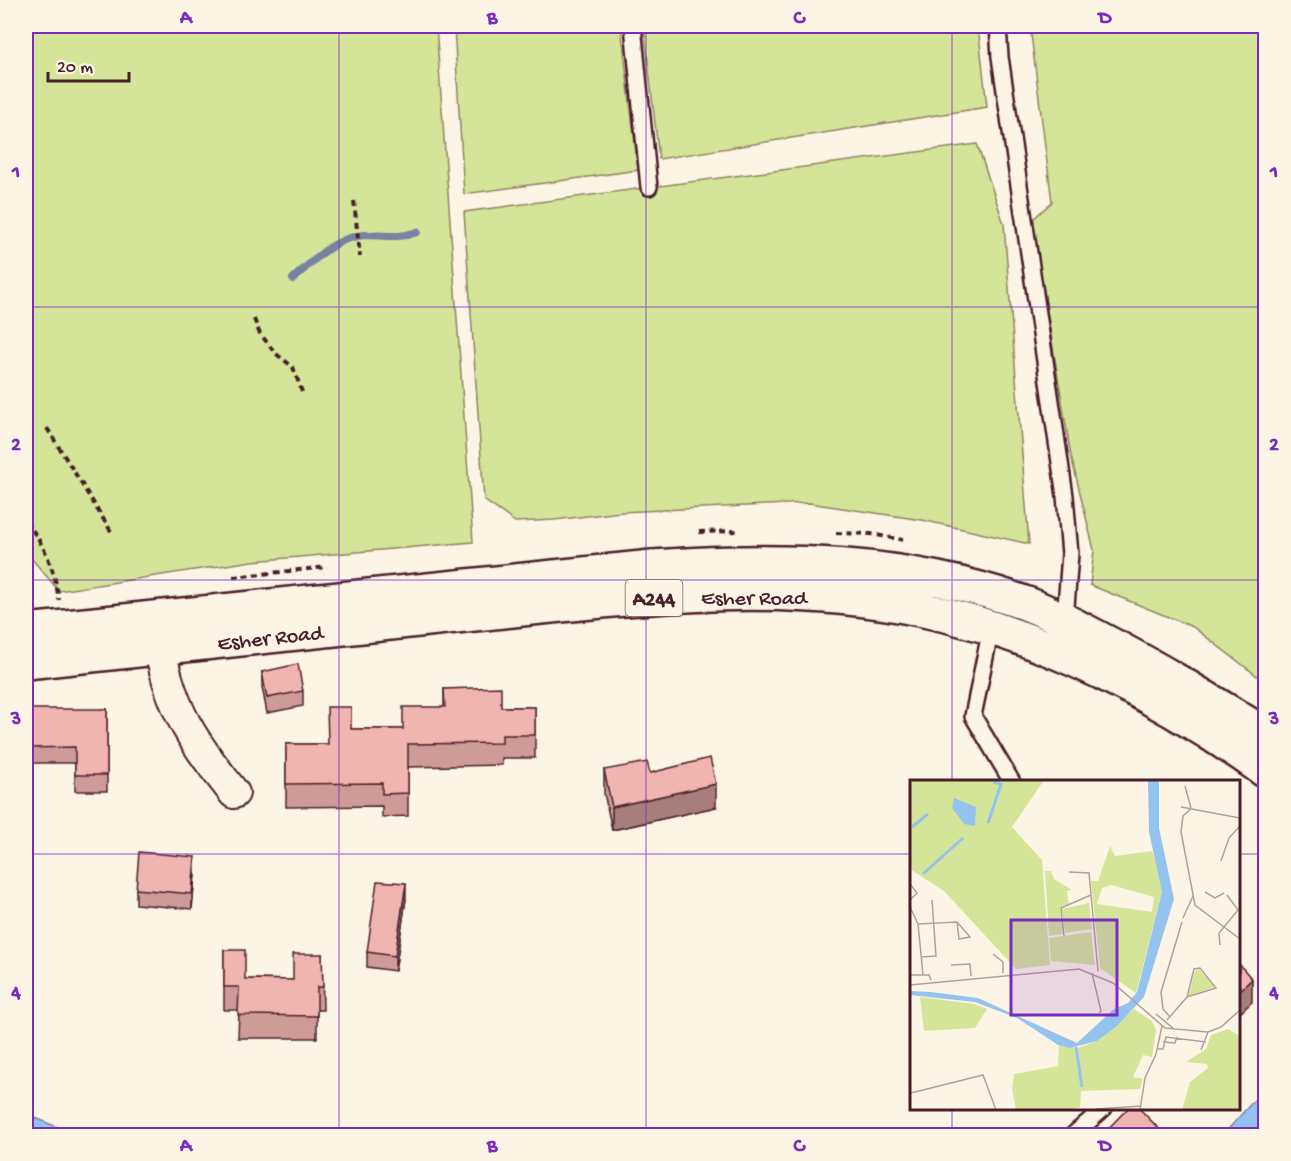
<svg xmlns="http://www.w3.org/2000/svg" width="1291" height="1161" font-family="'Gochi Hand',sans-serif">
	<rect width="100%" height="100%" fill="#fcf5e5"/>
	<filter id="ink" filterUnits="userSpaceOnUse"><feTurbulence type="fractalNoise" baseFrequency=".0167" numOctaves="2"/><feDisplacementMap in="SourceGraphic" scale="12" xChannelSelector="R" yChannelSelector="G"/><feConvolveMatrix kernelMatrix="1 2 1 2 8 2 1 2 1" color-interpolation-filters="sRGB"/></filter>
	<g filter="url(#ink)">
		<!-- green -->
		<path fill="#d4e599" stroke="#8f8262" stroke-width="1.5" d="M 26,26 L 436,26 L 473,542 L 252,561 L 59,591 L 26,552 Z
			M 454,26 L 621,26 L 638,170 L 464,194 Z
			M 644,26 L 978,26 L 987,107 L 659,159 Z
			M 1030,26 L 1265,26 L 1265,682 L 1193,627 L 1090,585 L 1094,550 L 1071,456 L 1032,220 L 1052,202 Z
			M 977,144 L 1004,224 L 1029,544 L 922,520 L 809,503 L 621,512 L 554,520 L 515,522 L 484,500 L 464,212 Z"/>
		<!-- water -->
		<path fill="#95c3ef" stroke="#7781a1" stroke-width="1.5" d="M 1265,1088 L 1265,1135 L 1223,1135 Z
			M 26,1114 L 76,1135 L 26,1135 Z"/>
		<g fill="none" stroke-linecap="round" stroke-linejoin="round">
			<!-- stream -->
			<path stroke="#7781a1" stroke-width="8" d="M 293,279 C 314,260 335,237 365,235 C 384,235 399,239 417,232"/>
			<!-- service casing -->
			<g stroke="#4a1f2b" stroke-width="20">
				<path id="service" d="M 633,26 L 649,187
					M 998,26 L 1000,57 L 1065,496 L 1070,554 L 1065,620
					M 991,628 L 973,716 L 1012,782
					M 1072,1136 L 1104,1108"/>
			</g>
			<!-- minor casing -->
			<g stroke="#4a1f2b" stroke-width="34">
				<path id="minor" d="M 160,648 C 172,713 194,742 234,793"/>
			</g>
			<!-- primary casing -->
			<g stroke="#4a1f2b" stroke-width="38">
				<path id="primary" d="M 26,631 L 652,567 C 781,558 907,560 1030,605 C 1054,614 1077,627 1100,639 C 1157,668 1211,701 1266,735
					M 26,662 C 175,646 325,630 474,614 C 623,599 776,578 924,610 C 1045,635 1165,699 1266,771"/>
			</g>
			<!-- path -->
			<path stroke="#4a1f2b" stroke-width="4" stroke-dasharray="6 4.5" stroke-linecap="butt" d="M 354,201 L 360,257
				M 254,319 L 259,332 L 275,353 L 293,367 L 302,392
				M 47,428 L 112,533
				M 26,522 C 46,546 54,569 59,600
				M 699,532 L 739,531
				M 836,533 L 871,534 L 903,540
				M 233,577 L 327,567"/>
			<!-- service -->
			<use href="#service" stroke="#fcf5e5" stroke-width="15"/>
			<!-- minor -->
			<use href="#minor" stroke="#fcf5e5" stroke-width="30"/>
			<!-- primary -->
			<use href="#primary" stroke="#fcf5e5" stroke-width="33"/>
		</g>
		<!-- wall -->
		<path fill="#ce9b98" stroke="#4a1f2b" stroke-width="1.5" d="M 262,672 L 303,691 L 303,706 L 267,713 L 262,687 Z
			M 444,689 L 501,707 L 535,707 L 535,758 L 502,758 L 502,765 L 408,767 L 408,816 L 382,817 L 382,806 L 286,807 L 286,744 L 328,744 L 351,729 L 403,729 L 444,707 Z
			M 107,709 L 107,791 L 75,791 L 75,763 L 26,763 L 26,714 Z
			M 604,770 L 650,773 L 716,807 L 612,830 L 604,793 Z
			M 195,873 L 192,909 L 136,904 L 136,889 Z
			M 406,899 L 395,971 L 367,967 L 367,952 Z
			M 224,950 L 245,979 L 293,980 L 322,954 L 323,1010 L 317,1010 L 317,1038 L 238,1038 L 239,1010 L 224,1010 Z"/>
		<!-- shaded-wall -->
		<path fill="#a87e7c" stroke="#4a1f2b" stroke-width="1.5" d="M 716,784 L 716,807 L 612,830 L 612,807 Z
			M 195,857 L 195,873 L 192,909 L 192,894 Z
			M 406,883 L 406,899 L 395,971 L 395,956 Z
			M 1252,979 L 1252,1002 L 1239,1014 L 1239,991 Z
			M 1158,1128 L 1158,1136 L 1149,1136 Z"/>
		<!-- building -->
		<path fill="#f0b4b1" stroke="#4a1f2b" stroke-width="1.5" d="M 298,664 L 303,691 L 267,698 L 262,672 Z
			M 501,687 L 501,707 L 535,707 L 535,735 L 502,735 L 502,743 L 408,744 L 408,793 L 382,794 L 382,783 L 286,784 L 286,744 L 328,744 L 327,707 L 351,707 L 351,729 L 403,729 L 403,707 L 445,707 L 444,689 Z
			M 26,709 L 107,709 L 107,775 L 75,775 L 75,747 L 26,748 Z
			M 710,758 L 716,784 L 612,807 L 604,770 L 647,762 L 650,773 Z
			M 139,852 L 195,857 L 192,894 L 136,889 Z
			M 377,881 L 406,883 L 395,956 L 367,952 Z
			M 224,950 L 245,950 L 245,979 L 293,980 L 293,954 L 322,954 L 323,987 L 317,987 L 317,1016 L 238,1015 L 239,987 L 224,987 Z
			M 1239,964 L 1252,979 L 1239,991 Z
			M 1128,1108 L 1139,1108 L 1158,1128 L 1149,1136 L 1101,1136 Z"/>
	</g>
	<!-- grid -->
	<path fill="none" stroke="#7b2cbf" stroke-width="1.5" stroke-opacity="0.55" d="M 339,26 L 339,1136M 646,26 L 646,1136M 952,26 L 952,782M 26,307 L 1266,307M 26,580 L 1266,580M 26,854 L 912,854M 1238,854 L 1266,854M 952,1108 L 952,1136"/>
	<g text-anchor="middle" stroke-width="5" stroke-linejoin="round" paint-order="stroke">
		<!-- shield labels -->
		<rect fill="#fcf5e5" stroke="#7f5f63" stroke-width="1.5" x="625.5" y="580" width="57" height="36" rx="4.5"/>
		<g font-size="21" font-weight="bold" fill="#4a1f2b">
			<text x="654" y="605">A244</text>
		</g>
		<!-- street labels -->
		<g font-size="22" fill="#4a1f2b" stroke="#fcf5e5">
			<text x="754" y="604">Esher Road</text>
			<text transform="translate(270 636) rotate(-6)" y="8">Esher Road</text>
		</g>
	</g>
	<!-- overview -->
	<g transform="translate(910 780)">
		<rect width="330" height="330" fill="#fcf5e5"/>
		<path d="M 0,0 L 134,0 L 102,47 L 132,80 L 140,185 L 106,189 L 34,111 L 0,89 ZM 200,66 L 205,76 L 242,71 L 250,96 L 252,112 L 226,213 L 190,188 L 181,101 L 188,101 ZM 201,105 L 244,117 L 242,132 L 187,124 L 192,108 ZM 135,91 L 141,91 L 144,99 L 162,110 L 157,111 L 159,124 L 150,127 L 153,154 L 139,156 ZM 179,123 L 182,149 L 155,153 L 152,129 ZM 181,152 L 185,185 L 141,181 L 139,158 ZM 289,189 L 305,207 L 278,216 L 285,191 ZM 10,217 L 64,224 L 77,229 L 65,248 L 14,251 ZM 224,229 L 242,241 L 246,250 L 242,277 L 233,275 L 223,297 L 233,299 L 230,309 L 171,311 L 170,327 L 160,330 L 106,330 L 102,309 L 104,294 L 148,286 L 149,265 L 168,268 L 187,261 ZM 318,249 L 330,256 L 330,330 L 272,330 L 280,302 L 298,288 L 297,284 L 276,282 L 296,269 L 301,255 Z" fill="#d4e599" fill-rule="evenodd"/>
		<path d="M 238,0 L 249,0 L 249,48 L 264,119 L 234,217 L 207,246 L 187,261 L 160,268 L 148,265 L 107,238 L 65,222 L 0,215 L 0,211 L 21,212 L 68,218 L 167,263 L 204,229 L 218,223 L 227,212 L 252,112 L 239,52 ZM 44,18 L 66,27 L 65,46 L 54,44 L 42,28 Z" fill="#95c3ef"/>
		<path fill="none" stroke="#95c3ef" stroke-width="3" d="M 78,43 L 91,4 L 83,2M 2,47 L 18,34M 13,94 L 53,58M 166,267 L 172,307"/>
		<path fill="none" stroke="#b59f9b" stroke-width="1.5" d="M 275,6 L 281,28M 271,27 L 330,38M 281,29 L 273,36 L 271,52 L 285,125 L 330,159M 311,81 L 319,58 L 330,46M 159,92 L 179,93 L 188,191M 0,104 L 7,113 L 0,120M 295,112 L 305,118 L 314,113M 0,127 L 8,144 L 13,195M 273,138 L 283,116M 8,144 L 47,142 L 60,157 L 49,159 L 47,142M 154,156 L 151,128 L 181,115M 310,165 L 309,153 L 328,130 L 317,115M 83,174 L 93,182 L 93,193M 11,177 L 26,176 L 22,120M 41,185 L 60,184 L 61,196M 182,193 L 191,231 L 189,233M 0,195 L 19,195 L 21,200M 0,205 L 169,189 L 203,203 L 255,248 L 298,252 L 311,247 L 330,230M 246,234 L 264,249M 260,237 L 253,229 L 251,212 L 272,142M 257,240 L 277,217 L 306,208 L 290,188 L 284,189 L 277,217M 253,262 L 265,263 L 267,257M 248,269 L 253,269 L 256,257 L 296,262M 291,270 L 298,252M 1,313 L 73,295 L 86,330M 186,329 L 231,326M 230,330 L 235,298 L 246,274 L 252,246"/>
		<path fill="#7b2cbf" fill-opacity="0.15" stroke="#7b2cbf" stroke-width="3" d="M 101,140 L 207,140 L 207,235 L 101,235 Z"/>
		<rect width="330" height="330" fill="none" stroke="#4a1f2b" stroke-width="3"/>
	</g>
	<!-- margin -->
	<rect width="1291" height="1161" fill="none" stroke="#fcf5e5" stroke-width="66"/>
	<!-- scale -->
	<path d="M48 72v9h81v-9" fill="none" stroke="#4a1f2b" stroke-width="3"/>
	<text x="57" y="72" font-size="18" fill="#4a1f2b" stroke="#fcf5e5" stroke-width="4.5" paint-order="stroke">20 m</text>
	<rect x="33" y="33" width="1225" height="1095" fill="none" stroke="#7b2cbf" stroke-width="2"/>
	<g font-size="20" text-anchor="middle" font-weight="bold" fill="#7b2cbf">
		<text x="186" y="23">A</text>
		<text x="492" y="23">B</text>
		<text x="799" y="23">C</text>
		<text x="1105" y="23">D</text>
		<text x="16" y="177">1</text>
		<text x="1274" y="177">1</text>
		<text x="16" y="450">2</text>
		<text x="1274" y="450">2</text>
		<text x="16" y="724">3</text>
		<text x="1274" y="724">3</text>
		<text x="16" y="998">4</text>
		<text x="1274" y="998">4</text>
		<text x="186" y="1151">A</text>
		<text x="492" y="1151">B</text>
		<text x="799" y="1151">C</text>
		<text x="1105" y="1151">D</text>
	</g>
</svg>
